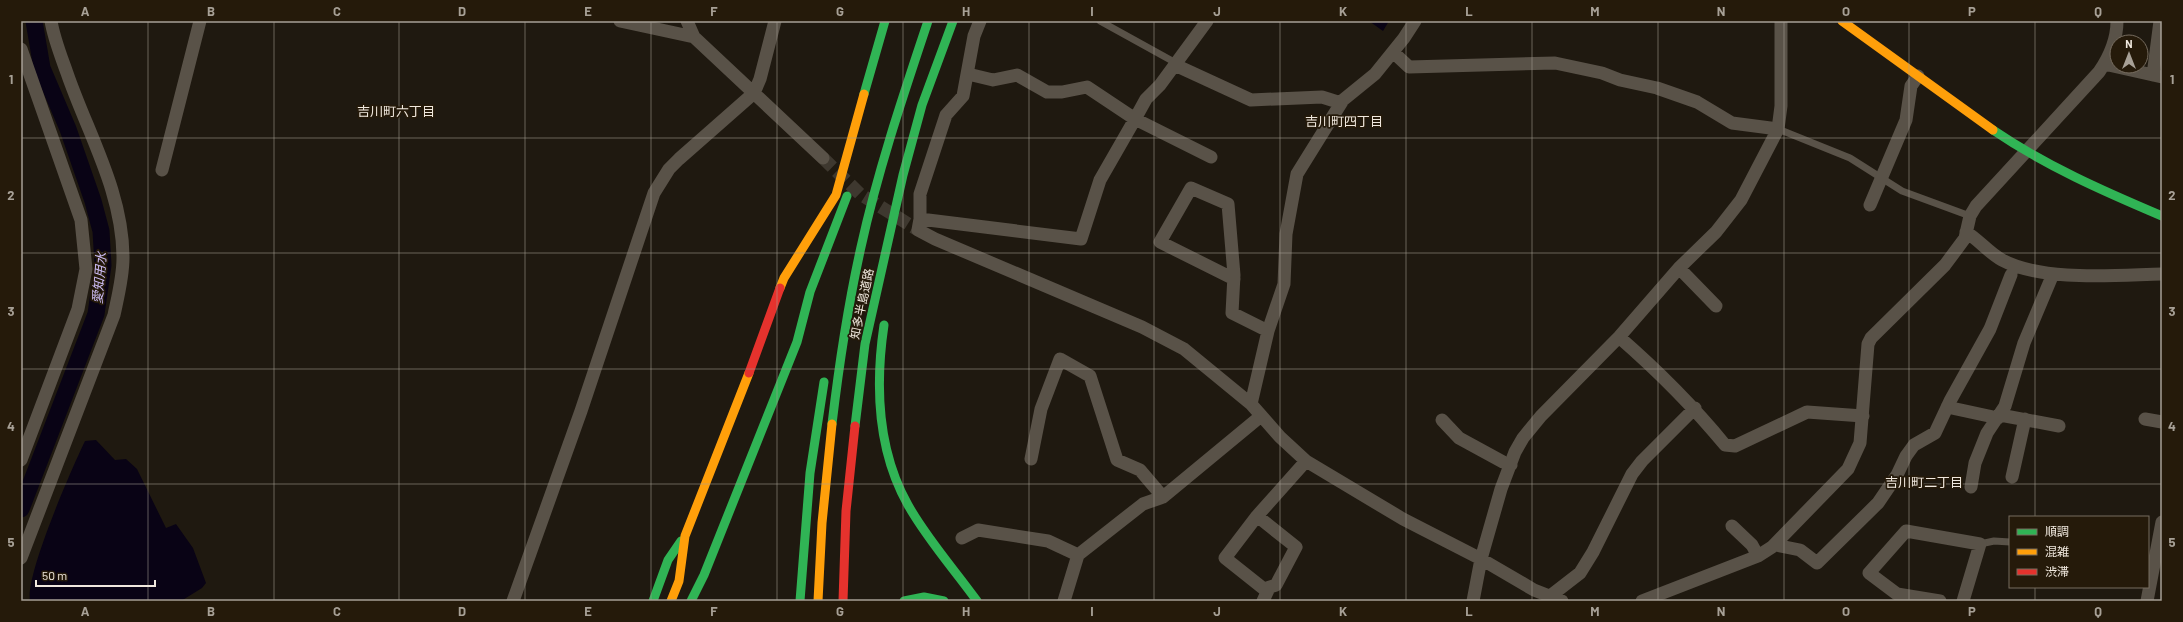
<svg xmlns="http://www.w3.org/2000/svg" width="2183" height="622" font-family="Barlow,'Noto Sans JP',sans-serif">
	<rect width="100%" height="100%" fill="#1f1910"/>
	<!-- water -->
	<path fill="#090315" d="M 1369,21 L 1389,21 L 1383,31 Z
		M 96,440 L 115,460 L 126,459 L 137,469 L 166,528 L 176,524 L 193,548 L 206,583 L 202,588 L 181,601 L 30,601 C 25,575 72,468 85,441 Z"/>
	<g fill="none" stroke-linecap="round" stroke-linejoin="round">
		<!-- canal -->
		<path stroke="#090315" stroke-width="17" d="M 21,509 L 96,314 L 103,265 L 101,231 L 93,201 L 68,129 L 42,68 L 34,21"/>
		<!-- street-tunnel -->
		<path stroke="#3e382f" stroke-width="13" stroke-dasharray="13 6" stroke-linecap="butt" d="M 823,158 L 860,194 L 918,230"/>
		<!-- lane -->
		<path stroke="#595248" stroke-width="7" d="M 1100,21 L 1176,63
			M 1778,129 L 1850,158 L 1902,191 L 1970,216
			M 1980,544 L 1994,541 L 2010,542"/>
		<!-- street -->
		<path stroke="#595248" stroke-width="13" d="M 620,21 L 694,37
			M 687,21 L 694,37 L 823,158
			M 980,21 L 974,36 L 963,96 L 946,115 L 920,194 L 920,219 L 1081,239 L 1100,180 L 1135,119 L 1146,99 L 1160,85 L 1207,21
			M 21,49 L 81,220 L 86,269 L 78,309 L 21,460
			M 1393,52 L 1409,67 L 1555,63 L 1602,73 L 1620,80 L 1657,88 L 1697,102 L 1732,123 L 1778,129
			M 2104,64 L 2162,77
			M 1175,65 L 1251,100 L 1322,97 L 1341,103
			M 968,74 L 993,80 L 1017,75 L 1047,92 L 1062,92 L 1087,87 L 1135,119 L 1211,157
			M 2153,75 L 2160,21
			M 162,170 L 200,21
			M 1870,205 L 1906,120 L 1911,86 L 1918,76
			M 920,219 L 918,230 L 935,239 L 1142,327 L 1184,349 L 1251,404 L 1280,437 L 1306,461 L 1403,519 L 1481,559 L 1534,590 L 1562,601
			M 1966,232 C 1979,240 1989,253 2002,260 C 2043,282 2116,275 2162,274
			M 1679,268 L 1716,306
			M 1234,279 L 1160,242 L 1191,188 L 1228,204 L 1234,275 L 1232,313 L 1268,331
			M 1619,337 C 1658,371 1693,406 1725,445 L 1735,446 L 1807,412 L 1863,416
			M 1251,404 L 1268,331 L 1284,284 L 1286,234 L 1297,174 L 1343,100 L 1375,74 L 1404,38 L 1415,21
			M 1947,407 L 1998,418
			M 2000,415 L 2059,426
			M 2145,419 L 2162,422
			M 1442,420 L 1459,438 L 1503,462 L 1511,465
			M 1031,459 L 1041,409 L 1060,359 L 1090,376 L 1117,460 L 1140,470 L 1163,497
			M 2012,477 L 2025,419
			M 1971,487 L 1975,463 L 1987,433 L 2005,406 L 2024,343 L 2053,274
			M 1257,516 L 1296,547 L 1276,585 L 1264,589 L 1225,558 L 1257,516 L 1306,461
			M 1732,526 L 1752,545 L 1758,556
			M 962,538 L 978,530 L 1048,541 L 1078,555
			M 1777,543 L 1780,546 L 1800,550 L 1817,563 L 1878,503 L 1897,475 L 1906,456 L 1914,445 L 1935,433 L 1950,401 L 1990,329 L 2011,275
			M 21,558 L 114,315 C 118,296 123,277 123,258 C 123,192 88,134 67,73 C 61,56 54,39 51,21
			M 1549,597 L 1580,573 L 1593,552 L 1632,474 L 1642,461 L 1695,408
			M 513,601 L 581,411 L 654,193 L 669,169 L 679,159 L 754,93 L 760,79 L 775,21
			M 1064,601 L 1078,555 L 1143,504 L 1163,497 L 1261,416
			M 1263,601 L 1269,588
			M 1473,601 L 1481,559 L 1501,489 L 1515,452 L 1523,438 L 1541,416 L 1619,337 L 1679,268 L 1716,232 L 1741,200 L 1778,129 L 1781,106 L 1781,21
			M 1642,601 L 1758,556 L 1772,547 L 1848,469 L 1860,443 L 1868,344 L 1871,338 L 1945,265 L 1965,238 L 1970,216 L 1976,206 L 2099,72 C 2110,56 2117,40 2117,21
			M 1940,601 L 1897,594 L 1869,573 L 1906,531 L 1980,544 L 1963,601
			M 2147,601 L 2162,522"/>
		<!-- fast -->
		<path stroke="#30b455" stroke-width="9" d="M 864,94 L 885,21
			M 1993,130 C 2046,166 2103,191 2162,216
			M 884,325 C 875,386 877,450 908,505 C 927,539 954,569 977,601
			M 832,424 C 839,365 848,305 861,247 C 878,170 903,96 928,21
			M 855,426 L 865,344 L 903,175 L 922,105 L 953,21
			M 653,601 L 668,560 L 681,541
			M 691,601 L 704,575 L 797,342 L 810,292 L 847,196
			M 800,601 L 810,473 L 824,382
			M 904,601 L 924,597 L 944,601"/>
		<!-- slow -->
		<path stroke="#ff9f0a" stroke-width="9" d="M 1842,21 L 1993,130
			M 780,288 L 784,278 L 836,195 L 864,94
			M 671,601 L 679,581 L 685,536 L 749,373
			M 818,601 L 822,523 L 832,424"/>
		<!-- jam -->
		<path stroke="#e5322d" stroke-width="9" d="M 749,373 L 780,288
			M 843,601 L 846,511 L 855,426"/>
	</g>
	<!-- grid -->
	<path fill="none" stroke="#a7a096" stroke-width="1" stroke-opacity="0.55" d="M 148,21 L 148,601M 274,21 L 274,601M 399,21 L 399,601M 525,21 L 525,601M 651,21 L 651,601M 777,21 L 777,601M 903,21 L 903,601M 1029,21 L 1029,601M 1154,21 L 1154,601M 1280,21 L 1280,601M 1406,21 L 1406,601M 1532,21 L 1532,601M 1658,21 L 1658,601M 1784,21 L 1784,601M 1909,21 L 1909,601M 2035,21 L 2035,517M 21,138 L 2162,138M 21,253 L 2162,253M 21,369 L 2162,369M 21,484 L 2162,484M 2035,587 L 2035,601"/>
	<g text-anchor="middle" stroke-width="3.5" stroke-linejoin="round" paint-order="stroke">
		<!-- street labels -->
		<g font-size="12" fill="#f0e8de" stroke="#251a0a">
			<text transform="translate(862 304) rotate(-78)" y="4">知多半島道路</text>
		</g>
		<!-- neighbourhood labels -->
		<g font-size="13" fill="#f0e8de" stroke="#251a0a">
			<text x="396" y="116">吉川町六丁目</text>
			<text x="1344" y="126">吉川町四丁目</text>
			<text x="1924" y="487">吉川町二丁目</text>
		</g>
		<!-- water labels -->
		<g font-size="13" font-style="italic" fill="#cdbdf7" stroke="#251a0a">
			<text transform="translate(99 278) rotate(-85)" y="5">愛知用水</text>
		</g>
	</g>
	<!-- border -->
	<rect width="2183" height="622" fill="none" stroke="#251a0a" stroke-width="44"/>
	<!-- legend -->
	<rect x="2009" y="516" width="140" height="72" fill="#251a0a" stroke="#766c5f"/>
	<rect x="2017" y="529" width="20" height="6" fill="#30b455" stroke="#766c5f"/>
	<text x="2045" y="536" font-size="12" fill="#f0e8de">順調</text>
	<rect x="2017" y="549" width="20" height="6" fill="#ff9f0a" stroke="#766c5f"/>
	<text x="2045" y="556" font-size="12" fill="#f0e8de">混雑</text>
	<rect x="2017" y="569" width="20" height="6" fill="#e5322d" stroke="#766c5f"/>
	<text x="2045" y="576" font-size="12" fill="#f0e8de">渋滞</text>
	<!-- north arrow -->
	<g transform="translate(2129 54)"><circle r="19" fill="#251a0a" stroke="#766c5f"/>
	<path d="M0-3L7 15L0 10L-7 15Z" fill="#a7a096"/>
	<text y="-6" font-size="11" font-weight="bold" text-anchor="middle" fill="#f0e8de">N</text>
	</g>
	<!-- scale -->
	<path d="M36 580v6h119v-6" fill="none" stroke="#f0e8de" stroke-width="2"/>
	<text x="42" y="580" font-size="12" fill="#f0e8de" stroke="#251a0a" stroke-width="3" paint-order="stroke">50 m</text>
	<rect x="22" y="22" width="2139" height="578" fill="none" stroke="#a7a096" stroke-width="1.5"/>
	<g font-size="13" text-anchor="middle" font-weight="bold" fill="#a7a096">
		<text x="85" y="16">A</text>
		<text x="211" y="16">B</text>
		<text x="337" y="16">C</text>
		<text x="462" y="16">D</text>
		<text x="588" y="16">E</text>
		<text x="714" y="16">F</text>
		<text x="840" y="16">G</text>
		<text x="966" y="16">H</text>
		<text x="1092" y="16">I</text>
		<text x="1217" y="16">J</text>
		<text x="1343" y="16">K</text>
		<text x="1469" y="16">L</text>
		<text x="1595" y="16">M</text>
		<text x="1721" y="16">N</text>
		<text x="1846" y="16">O</text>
		<text x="1972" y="16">P</text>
		<text x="2098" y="16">Q</text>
		<text x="11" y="84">1</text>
		<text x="2172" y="84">1</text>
		<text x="11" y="200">2</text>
		<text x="2172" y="200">2</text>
		<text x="11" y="316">3</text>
		<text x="2172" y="316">3</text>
		<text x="11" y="431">4</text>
		<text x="2172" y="431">4</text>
		<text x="11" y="547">5</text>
		<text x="2172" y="547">5</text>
		<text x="85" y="616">A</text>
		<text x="211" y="616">B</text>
		<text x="337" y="616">C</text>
		<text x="462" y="616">D</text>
		<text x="588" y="616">E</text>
		<text x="714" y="616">F</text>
		<text x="840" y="616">G</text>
		<text x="966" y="616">H</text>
		<text x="1092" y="616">I</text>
		<text x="1217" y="616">J</text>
		<text x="1343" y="616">K</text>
		<text x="1469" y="616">L</text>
		<text x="1595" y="616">M</text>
		<text x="1721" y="616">N</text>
		<text x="1846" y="616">O</text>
		<text x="1972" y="616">P</text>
		<text x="2098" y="616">Q</text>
	</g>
</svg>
